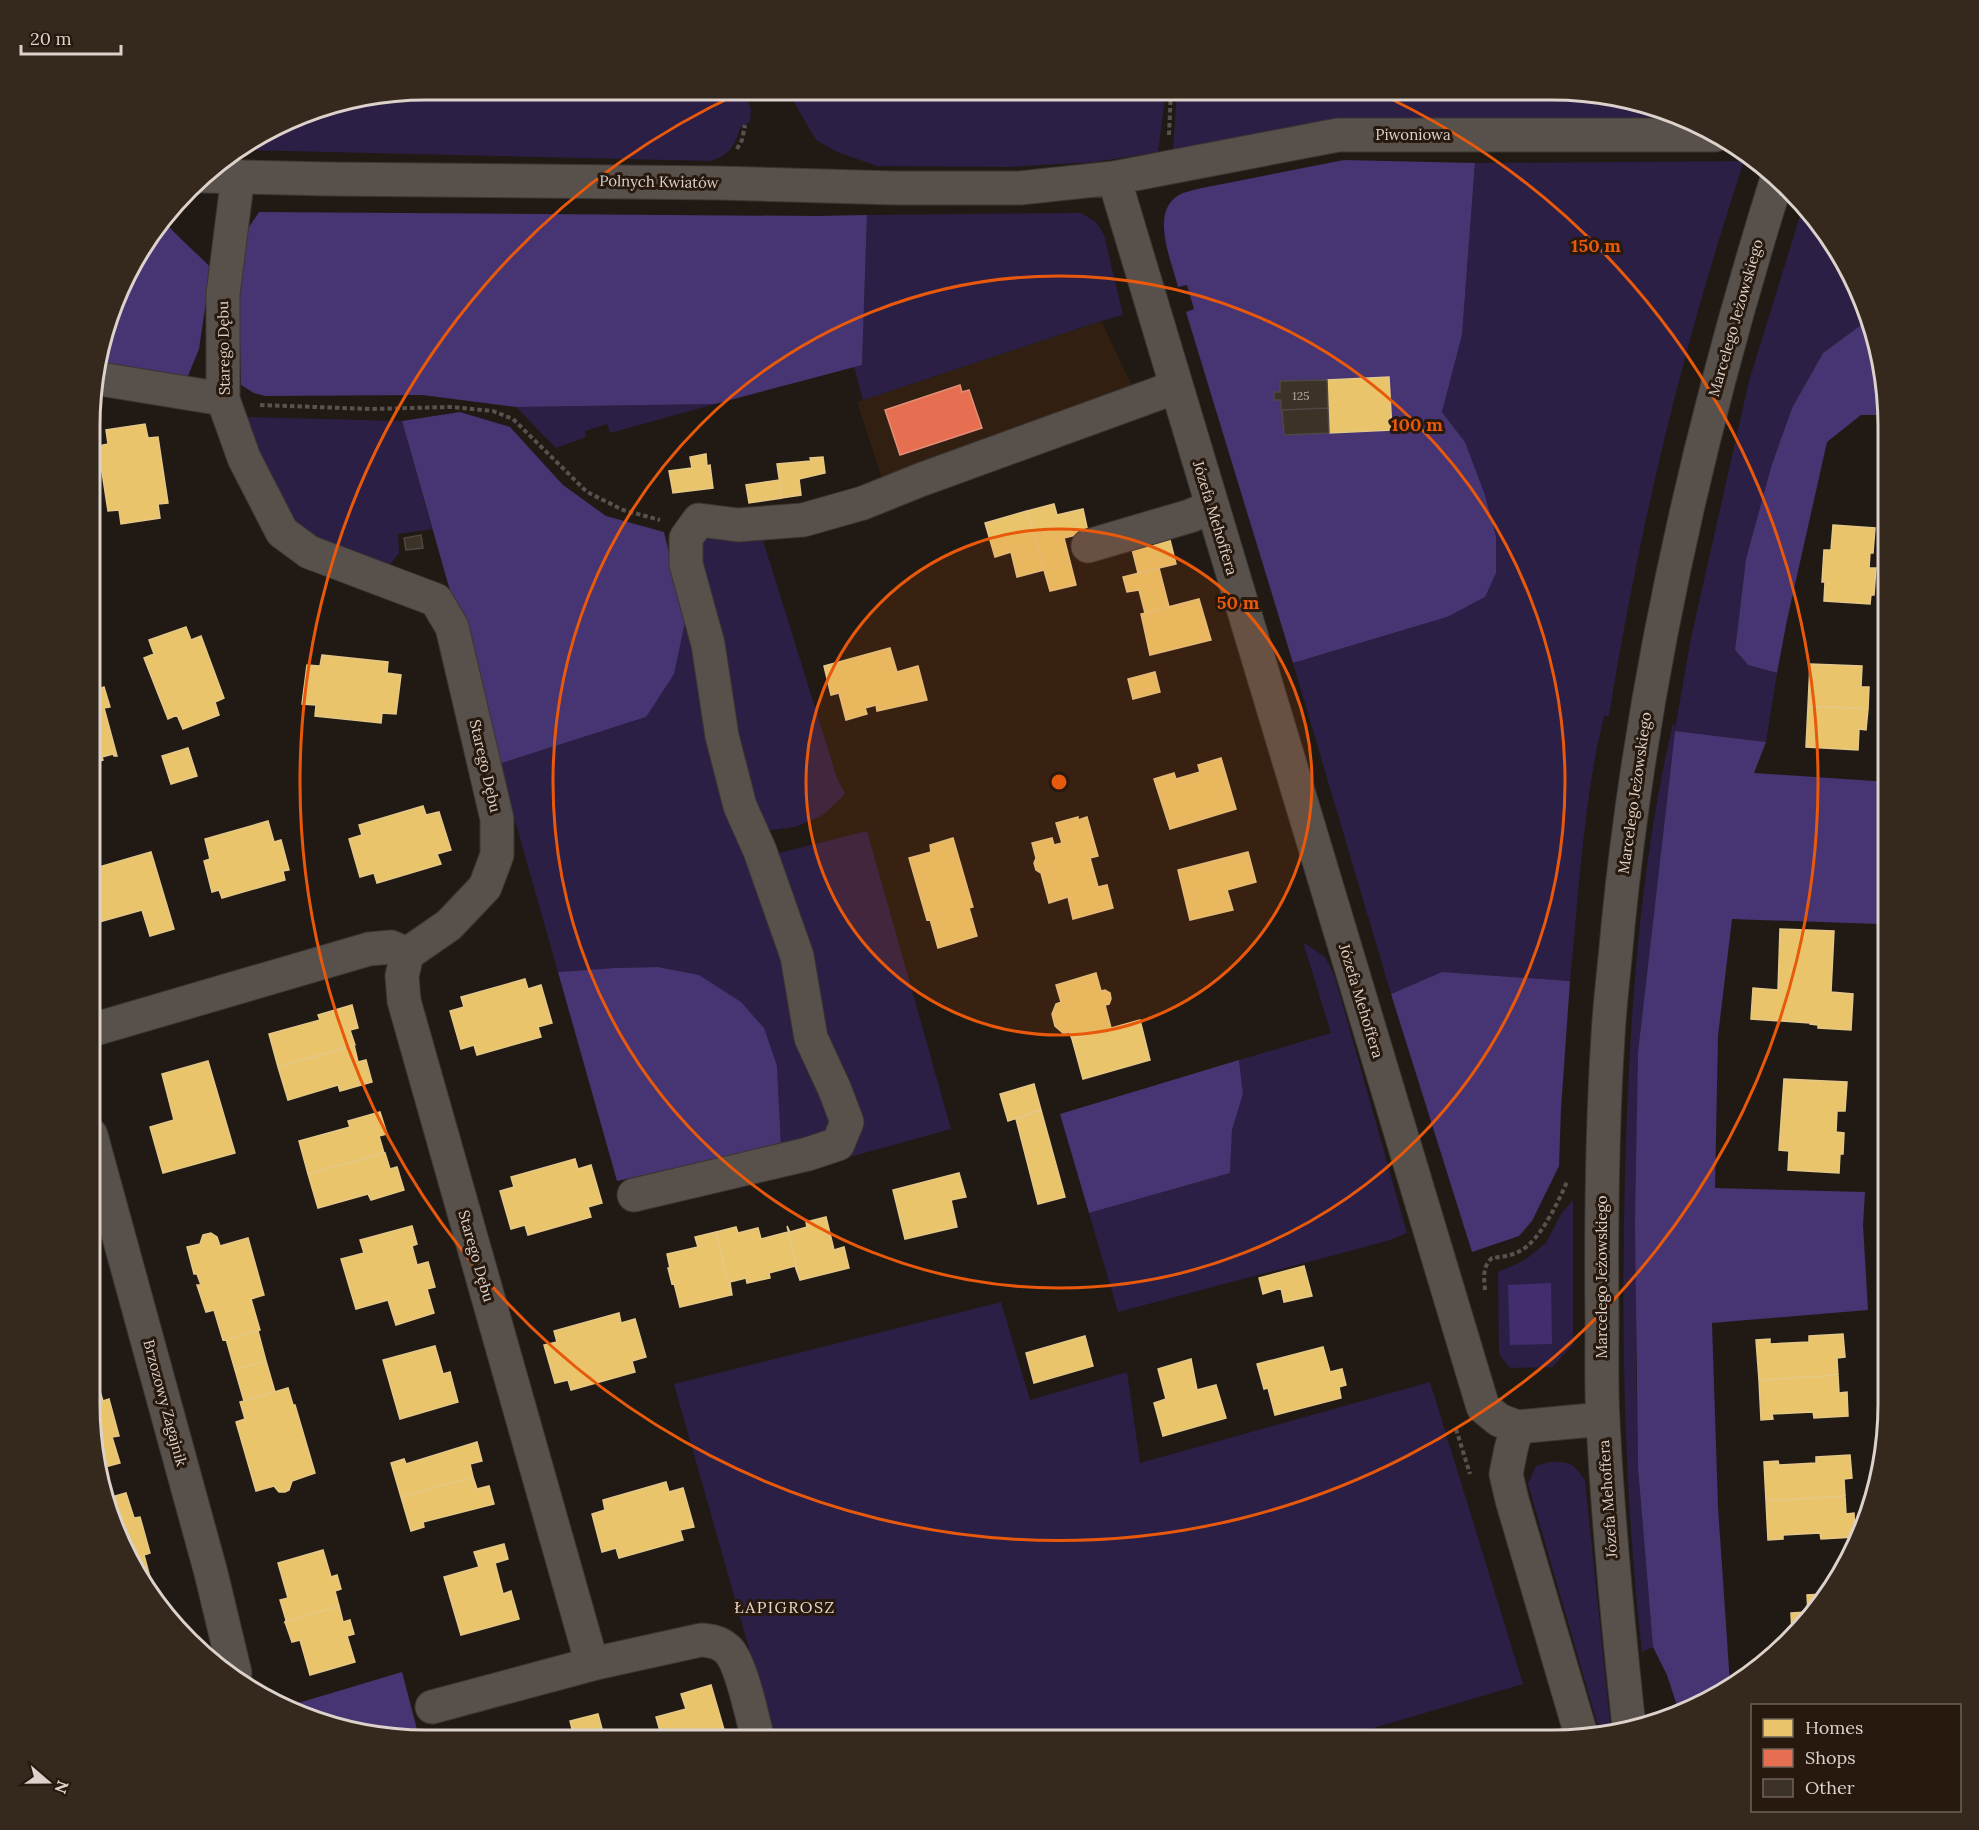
<svg xmlns="http://www.w3.org/2000/svg" width="1979" height="1830" font-family="Lora,serif">
	<rect width="100%" height="100%" fill="#211a14"/>
	<!-- built -->
	<path fill="#312012" d="M 1101,321 L 1132,386 L 884,484 L 857,402 Z"/>
	<!-- green -->
	<path fill="#2b1f46" d="M 426,90 L 744,90 L 751,109 L 750,122 L 740,128 C 734,148 729,155 710,161 L 245,150 L 318,108 Z
		M 787,90 L 1166,90 L 1158,152 L 1095,162 L 1007,167 L 877,166 L 837,152 L 816,140 Z
		M 1177,90 L 1575,91 L 1684,120 L 1450,118 L 1328,124 L 1173,150 Z
		M 1744,161 C 1684,342 1639,527 1609,716 L 1604,716 C 1583,802 1579,892 1570,981 L 1443,972 L 1391,994 L 1293,663 L 1447,617 L 1496,536 L 1485,495 L 1465,442 L 1442,412 L 1462,335 L 1475,163 Z
		M 1804,203 L 1863,297 L 1868,316 L 1861,325 L 1823,353 L 1792,408 L 1771,467 L 1746,559 L 1735,650 L 1748,665 L 1777,673 L 1766,742 L 1675,731 L 1638,1052 L 1636,1361 L 1638,1468 L 1653,1647 L 1642,1652 C 1624,1493 1621,1333 1625,1174 C 1629,1024 1639,869 1673,723 L 1675,729 L 1691,638 L 1749,381 Z
		M 1081,213 L 1096,222 L 1104,235 L 1123,315 L 1101,321 L 863,400 L 854,367 L 862,365 L 867,215 Z
		M 715,404 L 610,433 L 607,424 L 585,431 L 586,437 L 556,448 L 516,407 Z
		M 244,417 L 402,421 L 432,529 L 398,534 L 399,553 L 389,566 C 357,555 322,548 295,527 C 275,512 254,443 244,417 Z
		M 709,533 L 761,534 L 837,778 L 845,794 L 823,815 L 795,827 L 771,830 L 757,824 L 694,558 L 699,542 Z
		M 686,617 L 828,1104 L 830,1135 L 781,1145 L 777,1066 L 699,975 L 658,967 L 614,968 L 558,972 L 499,764 L 646,717 Z
		M 867,831 L 951,1129 L 846,1158 L 853,1119 L 828,1045 L 775,854 Z
		M 1303,942 L 1325,957 L 1334,974 L 1407,1233 L 1387,1241 L 1118,1312 L 1089,1213 L 1230,1173 L 1232,1130 L 1243,1094 L 1239,1060 L 1331,1033 Z
		M 1573,1200 L 1573,1345 L 1552,1367 L 1510,1368 L 1499,1354 L 1498,1272 L 1525,1260 L 1546,1243 L 1561,1214 Z
		M 1001,1302 L 1030,1400 L 1127,1372 L 1140,1463 L 1430,1382 L 1523,1684 L 1336,1739 L 775,1740 L 674,1384 Z
		M 1550,1462 C 1571,1462 1574,1463 1585,1481 L 1611,1731 L 1600,1733 L 1528,1484 L 1536,1466 Z"/>
	<!-- forest -->
	<path fill="#473472" d="M 1344,160 L 1475,163 L 1462,335 L 1442,412 L 1465,442 L 1485,495 L 1496,536 L 1496,573 L 1485,597 L 1447,617 L 1293,663 L 1186,312 L 1194,309 L 1187,285 L 1178,287 C 1172,262 1149,212 1179,195 C 1184,192 1191,191 1197,189 Z
		M 259,212 L 816,216 L 867,215 L 862,365 L 715,404 L 516,407 L 422,395 L 265,396 L 254,393 L 241,385 L 239,298 L 247,230 Z
		M 165,222 C 179,239 196,252 211,268 L 199,349 L 185,383 L 98,367 L 135,258 Z
		M 1868,316 L 1888,404 L 1888,415 L 1861,415 L 1827,442 L 1787,620 L 1777,673 L 1748,665 L 1735,650 L 1746,559 L 1771,467 L 1792,408 L 1823,353 L 1861,325 Z
		M 460,412 L 510,427 L 563,485 L 606,516 L 664,532 L 674,574 L 686,617 L 674,674 L 646,717 L 499,764 L 402,421 Z
		M 1675,731 L 1766,742 L 1754,773 L 1889,782 L 1879,924 L 1732,919 L 1718,1036 L 1715,1188 L 1865,1192 L 1863,1225 L 1868,1310 L 1712,1323 L 1718,1507 L 1730,1684 L 1680,1715 L 1667,1675 L 1653,1647 L 1638,1468 L 1635,1223 L 1638,1052 Z
		M 658,967 L 699,975 L 741,1002 L 764,1028 L 777,1066 L 781,1145 L 617,1181 L 558,972 L 614,968 Z
		M 1442,972 L 1570,981 L 1561,1109 L 1559,1166 L 1532,1221 L 1519,1236 L 1472,1252 L 1391,994 Z
		M 1239,1060 L 1243,1094 L 1232,1130 L 1230,1173 L 1089,1213 L 1060,1114 Z
		M 402,1672 L 419,1737 L 413,1739 L 360,1733 L 278,1706 L 277,1698 L 295,1704 Z"/>
	<!-- water -->
	<path fill="#422e6e" d="M 1551,1283 L 1552,1344 L 1510,1345 L 1508,1285 Z"/>
	<!-- homes -->
	<path fill="#e9c46a" stroke="#e5c887" stroke-width="1.5" d="M 1389,377 L 1392,430 L 1329,433 L 1327,380 Z
		M 145,424 L 148,438 L 158,437 L 168,503 L 158,504 L 160,518 L 121,524 L 119,510 L 108,511 L 98,446 L 108,444 L 106,430 Z
		M 706,454 L 707,466 L 710,465 L 713,488 L 673,493 L 669,471 L 692,468 L 690,457 Z
		M 823,457 L 825,473 L 799,479 L 801,495 L 782,498 L 777,464 L 811,461 L 810,458 Z
		M 779,480 L 782,498 L 749,503 L 746,485 Z
		M 1054,504 L 1057,515 L 1083,509 L 1088,532 L 1064,538 L 1076,585 L 1050,591 L 1027,511 Z
		M 1027,511 L 1044,570 L 1017,577 L 1011,552 L 995,557 L 985,523 Z
		M 1833,525 L 1875,528 L 1873,553 L 1870,553 L 1869,568 L 1876,568 L 1874,595 L 1871,595 L 1870,604 L 1824,601 L 1825,582 L 1822,582 L 1824,550 L 1831,550 Z
		M 1169,536 L 1176,564 L 1138,573 L 1131,545 Z
		M 1159,568 L 1169,607 L 1145,613 L 1139,590 L 1127,592 L 1123,577 Z
		M 1199,599 L 1211,640 L 1150,655 L 1141,614 Z
		M 186,627 L 191,640 L 201,636 L 224,698 L 215,702 L 219,715 L 183,729 L 177,715 L 168,719 L 144,658 L 154,654 L 149,640 Z
		M 890,648 L 897,672 L 918,666 L 927,700 L 877,711 L 876,705 L 865,708 L 867,714 L 846,720 L 839,693 L 831,695 L 824,666 Z
		M 322,655 L 388,662 L 387,673 L 401,675 L 396,714 L 382,713 L 381,723 L 315,716 L 316,705 L 302,704 L 307,665 L 320,666 Z
		M 1810,664 L 1862,666 L 1861,687 L 1869,687 L 1868,709 L 1808,706 Z
		M 92,665 L 99,689 L 104,687 L 110,707 L 104,708 L 117,756 L 114,756 L 113,754 L 102,757 L 103,760 L 100,761 L 99,759 L 92,760 Z
		M 1155,672 L 1160,692 L 1133,699 L 1128,679 Z
		M 1808,706 L 1868,709 L 1866,730 L 1859,729 L 1858,750 L 1806,747 Z
		M 188,748 L 197,776 L 171,784 L 162,756 Z
		M 1221,758 L 1236,809 L 1170,829 L 1154,779 L 1174,773 L 1176,779 L 1200,772 L 1198,765 Z
		M 423,806 L 426,815 L 439,812 L 451,850 L 437,854 L 441,864 L 377,883 L 374,873 L 360,877 L 349,839 L 362,835 L 359,825 Z
		M 1078,817 L 1078,820 L 1087,817 L 1098,856 L 1090,858 L 1098,887 L 1107,885 L 1113,908 L 1073,919 L 1068,897 L 1049,903 L 1041,873 L 1036,870 L 1034,863 L 1036,858 L 1032,843 L 1052,838 L 1054,845 L 1062,843 L 1056,823 Z
		M 268,821 L 274,842 L 281,840 L 289,870 L 283,871 L 285,880 L 222,898 L 219,890 L 212,892 L 204,861 L 210,859 L 205,839 Z
		M 953,838 L 973,907 L 969,908 L 977,936 L 938,948 L 930,919 L 927,920 L 909,858 L 931,852 L 930,845 Z
		M 151,852 L 174,929 L 150,936 L 142,910 L 92,924 L 92,869 Z
		M 1248,852 L 1256,882 L 1227,890 L 1233,910 L 1190,920 L 1178,870 Z
		M 1780,929 L 1834,931 L 1831,992 L 1853,994 L 1851,1030 L 1818,1028 L 1818,1025 L 1810,1024 L 1810,1023 L 1751,1019 L 1753,988 L 1778,990 Z
		M 1096,973 L 1101,991 L 1105,990 L 1110,993 L 1111,999 L 1109,1004 L 1105,1005 L 1111,1028 L 1072,1039 L 1069,1032 L 1064,1034 L 1055,1026 L 1052,1014 L 1056,1004 L 1061,1002 L 1056,985 Z
		M 525,979 L 528,989 L 541,985 L 552,1023 L 538,1027 L 541,1037 L 477,1055 L 474,1045 L 461,1049 L 450,1011 L 464,1007 L 461,997 Z
		M 352,1005 L 358,1028 L 350,1030 L 355,1045 L 278,1067 L 269,1034 L 320,1020 L 318,1015 Z
		M 1140,1020 L 1150,1060 L 1083,1079 L 1072,1039 Z
		M 354,1045 L 358,1062 L 366,1060 L 372,1082 L 340,1091 L 338,1085 L 288,1100 L 278,1067 Z
		M 208,1061 L 235,1153 L 163,1173 L 150,1127 L 174,1120 L 162,1074 Z
		M 1784,1079 L 1847,1082 L 1845,1111 L 1837,1111 L 1836,1132 L 1844,1133 L 1843,1154 L 1840,1154 L 1839,1173 L 1788,1170 L 1789,1151 L 1779,1150 Z
		M 1034,1084 L 1041,1110 L 1008,1121 L 1000,1094 Z
		M 1041,1110 L 1065,1197 L 1038,1204 L 1016,1119 Z
		M 380,1112 L 387,1134 L 379,1136 L 384,1153 L 308,1174 L 299,1141 L 350,1127 L 348,1121 Z
		M 385,1153 L 390,1169 L 397,1167 L 404,1190 L 371,1200 L 368,1194 L 318,1208 L 308,1174 Z
		M 575,1159 L 578,1169 L 591,1165 L 602,1203 L 588,1207 L 591,1217 L 528,1235 L 525,1225 L 511,1229 L 500,1191 L 514,1187 L 511,1177 Z
		M 959,1173 L 966,1197 L 951,1200 L 957,1227 L 905,1239 L 893,1190 Z
		M 826,1217 L 834,1250 L 844,1247 L 849,1268 L 800,1280 L 787,1226 L 790,1232 L 807,1227 L 806,1222 Z
		M 412,1226 L 417,1244 L 412,1246 L 417,1265 L 428,1262 L 435,1287 L 427,1289 L 434,1313 L 396,1325 L 388,1300 L 356,1309 L 341,1259 L 364,1253 L 360,1240 Z
		M 736,1227 L 738,1233 L 758,1228 L 761,1239 L 788,1232 L 800,1280 L 795,1266 L 769,1273 L 770,1278 L 747,1283 L 746,1278 L 730,1282 L 732,1295 L 731,1295 L 716,1232 Z
		M 716,1232 L 731,1295 L 680,1307 L 674,1283 L 672,1284 L 668,1268 L 670,1268 L 667,1254 L 698,1247 L 695,1237 Z
		M 211,1233 L 217,1237 L 220,1246 L 248,1238 L 264,1295 L 251,1299 L 260,1330 L 223,1340 L 214,1310 L 206,1312 L 197,1285 L 201,1285 L 197,1274 L 194,1274 L 187,1247 L 200,1244 L 203,1235 Z
		M 1304,1266 L 1312,1296 L 1284,1302 L 1281,1288 L 1263,1294 L 1259,1278 Z
		M 619,1313 L 621,1323 L 635,1319 L 646,1357 L 632,1361 L 635,1372 L 571,1390 L 568,1380 L 555,1383 L 544,1345 L 557,1342 L 554,1331 Z
		M 258,1331 L 266,1361 L 235,1370 L 226,1339 Z
		M 1843,1334 L 1845,1357 L 1837,1358 L 1838,1375 L 1759,1380 L 1756,1340 L 1770,1339 L 1770,1344 L 1809,1342 L 1809,1336 Z
		M 1085,1336 L 1093,1366 L 1034,1383 L 1026,1353 Z
		M 435,1346 L 443,1374 L 450,1372 L 458,1402 L 400,1419 L 383,1360 Z
		M 1323,1347 L 1330,1372 L 1342,1369 L 1346,1385 L 1339,1387 L 1341,1398 L 1275,1415 L 1268,1388 L 1264,1389 L 1257,1364 Z
		M 1191,1359 L 1197,1390 L 1216,1385 L 1226,1418 L 1163,1436 L 1154,1403 L 1166,1399 L 1158,1369 Z
		M 266,1361 L 275,1392 L 244,1401 L 235,1370 Z
		M 95,1375 L 103,1401 L 109,1399 L 119,1436 L 112,1437 L 120,1463 L 101,1468 L 91,1425 L 91,1377 Z
		M 1838,1375 L 1839,1393 L 1847,1392 L 1848,1416 L 1814,1418 L 1813,1412 L 1772,1414 L 1773,1419 L 1761,1420 L 1759,1380 Z
		M 288,1388 L 293,1405 L 295,1405 L 315,1473 L 292,1481 L 289,1490 L 285,1492 L 279,1492 L 274,1486 L 256,1491 L 236,1422 L 245,1419 L 240,1402 Z
		M 477,1442 L 482,1461 L 470,1464 L 473,1477 L 401,1497 L 391,1463 L 404,1459 L 406,1464 Z
		M 1850,1455 L 1852,1478 L 1844,1479 L 1845,1496 L 1766,1501 L 1764,1462 L 1778,1461 L 1779,1465 L 1816,1463 L 1816,1457 Z
		M 473,1477 L 477,1489 L 489,1486 L 494,1504 L 423,1522 L 424,1527 L 411,1531 L 401,1497 Z
		M 666,1482 L 669,1492 L 683,1488 L 694,1527 L 680,1530 L 683,1540 L 619,1558 L 616,1548 L 602,1552 L 592,1514 L 605,1510 L 603,1500 Z
		M 126,1493 L 134,1518 L 140,1517 L 150,1553 L 144,1555 L 151,1581 L 146,1582 L 115,1532 L 108,1498 Z
		M 1845,1496 L 1846,1514 L 1854,1513 L 1855,1537 L 1821,1539 L 1820,1533 L 1783,1535 L 1783,1539 L 1768,1540 L 1766,1501 Z
		M 504,1544 L 508,1559 L 495,1563 L 503,1594 L 511,1591 L 519,1619 L 461,1635 L 444,1577 L 479,1567 L 474,1552 Z
		M 323,1550 L 331,1577 L 337,1575 L 341,1589 L 335,1591 L 339,1606 L 285,1622 L 286,1620 L 280,1600 L 288,1598 L 278,1563 Z
		M 1822,1594 L 1792,1633 L 1791,1613 L 1808,1612 L 1807,1595 Z
		M 339,1606 L 343,1622 L 350,1620 L 354,1634 L 347,1636 L 355,1662 L 310,1675 L 300,1640 L 292,1642 L 285,1622 Z
		M 711,1685 L 727,1740 L 657,1740 L 660,1731 L 656,1717 L 686,1709 L 681,1694 Z
		M 598,1714 L 605,1740 L 575,1740 L 570,1721 Z"/>
	<!-- shops -->
	<path fill="#e76f51" stroke="#e48d76" stroke-width="1.5" d="M 960,385 L 962,392 L 969,390 L 982,428 L 900,455 L 885,410 Z"/>
	<!-- building -->
	<path fill="#3c3228" stroke="#4e4743" stroke-width="1.5" d="M 1327,380 L 1328,408 L 1281,410 L 1281,400 L 1274,400 L 1274,392 L 1280,392 L 1280,381 Z
		M 1328,408 L 1329,433 L 1284,435 L 1282,410 Z
		M 421,535 L 423,548 L 406,550 L 404,538 Z"/>
	<g fill="none" stroke-linecap="round" stroke-linejoin="round">
		<!-- minor casing -->
		<g stroke="#3c3632" stroke-width="35">
			<path id="minor" d="M 203,176 L 327,179 L 718,183 L 895,188 L 1020,188 L 1114,178 L 1338,135 L 1715,135
				M 238,176 L 223,294 L 223,399 L 244,458 L 282,532 L 309,552 L 436,600 L 452,627 L 497,819 L 497,855 L 485,887 L 449,925 L 407,954 L 402,976 L 404,1001 L 592,1664 L 701,1640 C 712,1641 719,1642 727,1649 C 741,1661 753,1720 758,1740
				M 1114,178 L 1483,1407 L 1499,1420 L 1517,1427 L 1603,1419
				M 94,378 L 223,399
				M 1088,546 L 1190,516 L 1212,507
				M 92,1030 L 369,949 L 391,947 L 407,954
				M 91,1135 L 211,1573 L 235,1673
				M 634,1195 L 808,1154 L 838,1144 L 847,1122 L 835,1090 L 811,1038 L 797,956 L 760,851 L 740,806 L 722,736 L 708,644 L 686,564 L 686,538 L 699,520 L 738,525 L 803,520 L 863,503 L 920,480 L 1176,387
				M 1517,1427 L 1511,1449 L 1506,1474 L 1512,1500 L 1582,1738
				M 432,1707 L 592,1664
				M 1629,1727 C 1618,1625 1608,1523 1603,1421 C 1601,1387 1602,1353 1602,1319 C 1601,1225 1602,1130 1608,1036 C 1610,999 1615,963 1618,926 C 1643,673 1700,425 1776,182"/>
		</g>
		<!-- path -->
		<path stroke="#58524e" stroke-width="4" stroke-dasharray="4.5 3" stroke-linecap="butt" d="M 1169,135 L 1171,90
			M 737,149 L 742,140 L 745,125
			M 260,405 L 371,409 L 452,407 L 493,411 L 513,419 L 587,492 L 623,510 L 660,520
			M 1485,1290 C 1484,1278 1482,1267 1492,1258 C 1501,1257 1511,1256 1520,1251 C 1540,1241 1558,1202 1567,1182
			M 1456,1429 L 1470,1474"/>
		<!-- minor -->
		<use href="#minor" stroke="#57504b" stroke-width="33"/>
	</g>
	<!-- distance rings -->
	<circle cx="1059" cy="782" r="253" fill="#e8590c" fill-opacity=".12"/>
	<g fill="none" stroke="#e8590c" stroke-width="3">
		<circle cx="1059" cy="782" r="253"/>
		<circle cx="1059" cy="782" r="506"/>
		<path d="M1374 91A759 759 0 1 1 744 91"/>
	</g>
	<g text-anchor="middle" stroke-width="6" stroke-linejoin="round" paint-order="stroke">
		<!-- number labels -->
		<g font-size="12" fill="#b4aaa2">
			<text x="1301" y="400">125</text>
		</g>
		<!-- street labels -->
		<g font-size="15" fill="#dcd2cb" stroke="#27190e">
			<text x="1413" y="140">Piwoniowa</text>
			<text transform="translate(659 182) rotate(1)" y="5">Polnych Kwiatów</text>
			<text transform="translate(1736 318) rotate(-74)" y="5">Marcelego Jeżowskiego</text>
			<text transform="translate(224 348) rotate(-91)" y="5">Starego Dębu</text>
			<text transform="translate(1215 518) rotate(73)" y="5">Józefa Mehoffera</text>
			<text transform="translate(485 766) rotate(77)" y="5">Starego Dębu</text>
			<text transform="translate(1635 793) rotate(-82)" y="5">Marcelego Jeżowskiego</text>
			<text transform="translate(1361 1001) rotate(73)" y="5">Józefa Mehoffera</text>
			<text transform="translate(476 1256) rotate(74)" y="5">Starego Dębu</text>
			<text transform="translate(1602 1277) rotate(-90)" y="5">Marcelego Jeżowskiego</text>
			<text transform="translate(165 1403) rotate(75)" y="5">Brzozowy Zagajnik</text>
			<text transform="translate(1608 1499) rotate(-94)" y="5">Józefa Mehoffera</text>
		</g>
		<!-- neighbourhood labels -->
		<g font-size="16" letter-spacing="1.5" fill="#ead6c8" stroke="#27190e">
			<text x="785" y="1613">ŁAPIGROSZ</text>
		</g>
	</g>
	<!-- crop -->
	<path d="M0 0H1979V1830H0ZM426 100H1552A326 326 0 0 1 1878 426V1404A326 326 0 0 1 1552 1730H426A326 326 0 0 1 100 1404V426A326 326 0 0 1 426 100Z" fill="#35281d" fill-rule="evenodd"/>
	<path fill="none" stroke="#dcd2cb" stroke-width="3" d="M426 100H1552A326 326 0 0 1 1878 426V1404A326 326 0 0 1 1552 1730H426A326 326 0 0 1 100 1404V426A326 326 0 0 1 426 100Z"/>
	<circle cx="1059" cy="782" r="9" fill="#e8590c" stroke="#27190e" stroke-width="3"/>
	<g font-size="18" text-anchor="middle" font-weight="bold" fill="#e8590c" stroke="#27190e" stroke-width="6" stroke-linejoin="round" paint-order="stroke">
		<text x="1596" y="252">150 m</text>
		<text x="1417" y="431">100 m</text>
		<text x="1238" y="609">50 m</text>
	</g>
	<!-- legend -->
	<rect x="1751" y="1704" width="210" height="108" fill="#27190e" stroke="#6f635a" stroke-width="1.5"/>
	<rect x="1763" y="1719" width="30" height="18" fill="#e9c46a" stroke="#6f635a" stroke-width="1.5"/>
	<text x="1805" y="1734" font-size="18" fill="#dcd2cb">Homes</text>
	<rect x="1763" y="1749" width="30" height="18" fill="#e76f51" stroke="#6f635a" stroke-width="1.5"/>
	<text x="1805" y="1764" font-size="18" fill="#dcd2cb">Shops</text>
	<rect x="1763" y="1779" width="30" height="18" fill="#3c3228" stroke="#6f635a" stroke-width="1.5"/>
	<text x="1805" y="1794" font-size="18" fill="#dcd2cb">Other</text>
	<!-- north arrow -->
	<g transform="translate(48 1782) rotate(110)" stroke="#27190e" stroke-width="4.5" paint-order="stroke">
	<path d="M0-4.5L10 22L0 15L-10 22Z" fill="#dcd2cb"/>
	<text y="-9" font-size="16" font-weight="bold" text-anchor="middle" fill="#dcd2cb">N</text>
	</g>
	<!-- scale -->
	<path d="M21 45v9h100v-9" fill="none" stroke="#dcd2cb" stroke-width="3"/>
	<text x="30" y="45" font-size="18" fill="#dcd2cb" stroke="#27190e" stroke-width="4.5" paint-order="stroke">20 m</text>
</svg>
